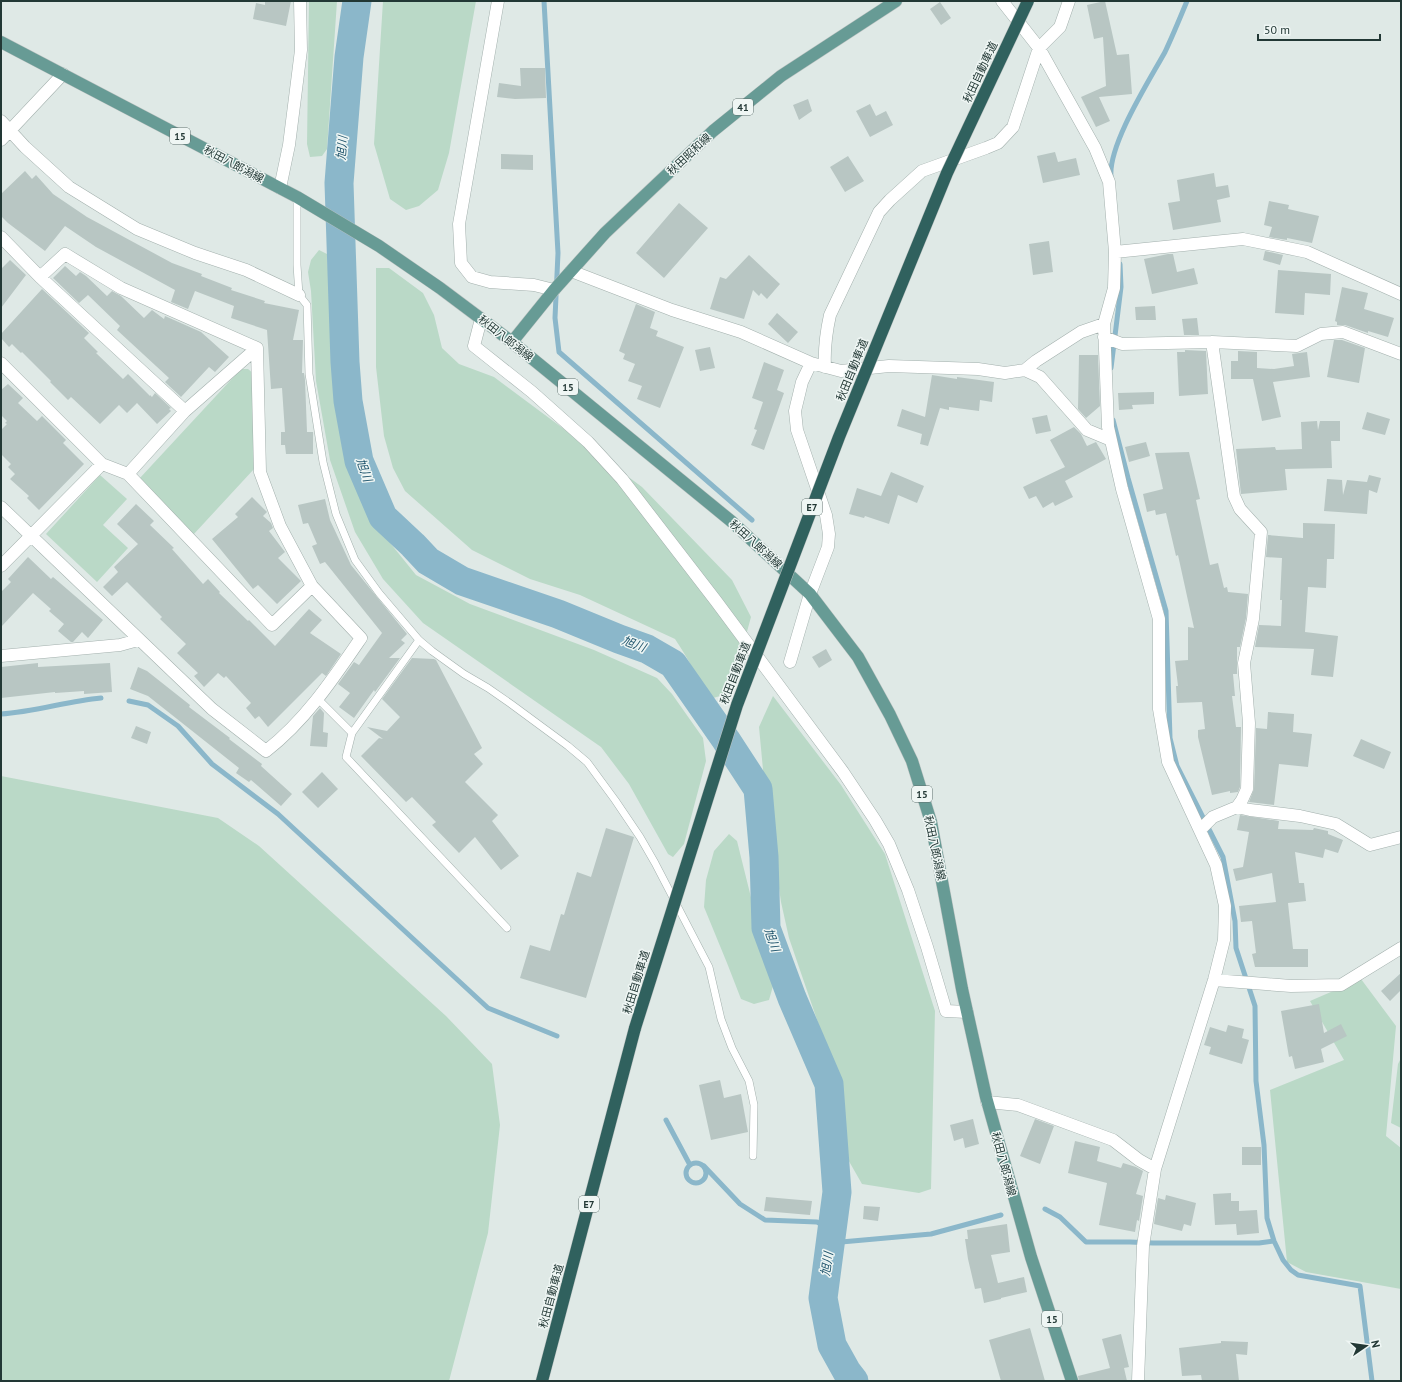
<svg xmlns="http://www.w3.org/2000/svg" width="1402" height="1382" font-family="'PT Sans','Noto Sans JP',sans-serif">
	<rect width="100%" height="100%" fill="#dfe9e6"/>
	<!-- green -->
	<path fill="#bad9c7" d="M 309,1 L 337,1 L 327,149 L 322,156 L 310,157 L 307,144 Z
		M 383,1 L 476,1 L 449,153 L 438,190 L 419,206 L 406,210 L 390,199 L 374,144 Z
		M 319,250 L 327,254 L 337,387 L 353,466 L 374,523 L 416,575 L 470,604 L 594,650 L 657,678 L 672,694 L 703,738 L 706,761 L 684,844 L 673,857 L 668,854 L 629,784 L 601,747 L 423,623 L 383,579 L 355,532 L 330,460 L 316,381 L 311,291 L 308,272 L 311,260 Z
		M 376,268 L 389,268 L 423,293 L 434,315 L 442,348 L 459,364 L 494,377 L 642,487 L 732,580 L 751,617 L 736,672 L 723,695 L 710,699 C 698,679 688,658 675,639 L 580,595 L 530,579 L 472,550 L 405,491 L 393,468 L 384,436 L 376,367 Z
		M 241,369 L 248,369 L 254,374 L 254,469 L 193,535 L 139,479 Z
		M 100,475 L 127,499 L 103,525 L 128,548 L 97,582 L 46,534 Z
		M 773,696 L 841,785 L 885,854 L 935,1011 L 931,1189 L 919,1193 L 862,1184 L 846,1156 L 837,1078 L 789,938 L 781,902 L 765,791 L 759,727 Z
		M 1,776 L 218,818 L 259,846 L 446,1016 L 492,1064 L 500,1125 L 488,1233 L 449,1381 L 1,1381 Z
		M 729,834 L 737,841 L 773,986 L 769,1000 L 754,1004 L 741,999 L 727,963 L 704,907 L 706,880 L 714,851 Z
		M 1361,979 L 1396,1026 L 1386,1136 L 1401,1148 L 1401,1289 L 1306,1272 L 1287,1262 L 1270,1090 L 1344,1060 L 1310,1001 Z
		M 1401,1058 L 1401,1128 L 1391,1123 L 1398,1064 Z"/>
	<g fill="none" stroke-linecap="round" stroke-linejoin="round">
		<!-- stream -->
		<path stroke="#8bb7ca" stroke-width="5" d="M 544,1 L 558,253 L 555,318 L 559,352 L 752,520
			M 1111,177 C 1108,145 1149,81 1165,52 C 1173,35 1180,18 1187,1
			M 1111,368 L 1121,287 L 1120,264
			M 1113,420 L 1128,478 L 1166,611 L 1170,738 L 1177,766 L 1223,857 L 1235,921 L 1236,948 L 1255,1006 L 1256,1081 L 1264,1145 L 1267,1218 L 1274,1241 L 1283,1260 L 1291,1270 L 1298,1275 L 1360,1286 L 1372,1381
			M 129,701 L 148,705 L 178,726 L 212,764 L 278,814 L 488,1008 L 557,1036
			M 1,714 C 35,712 67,701 101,698
			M 666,1120 L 690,1165
			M686 1173a10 10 0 1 1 20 0a10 10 0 1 1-20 0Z
			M 704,1166 L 740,1204 L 765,1220 L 817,1222 L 832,1230
			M 1045,1209 L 1060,1217 L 1086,1242 L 1130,1242 L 1153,1243 L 1259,1243 L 1274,1241
			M 830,1243 L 931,1234 L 1001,1215"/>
		<!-- river -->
		<path stroke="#8bb7ca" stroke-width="29" d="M 357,1 L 349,57 L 339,183 L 345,362 L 348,401 L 359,461 L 383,517 L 413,545 L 428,561 L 462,581 L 558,614 L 619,639 L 647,649 L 673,664 L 726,740 L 758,789 L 764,857 L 766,928 L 792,998 L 829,1084 L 837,1192 L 823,1298 L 832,1345 L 847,1372 L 854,1381"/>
	</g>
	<!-- building -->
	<path fill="#b8c6c3" d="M 265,1 L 291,1 L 286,26 L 253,19 L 256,3 L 265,5 Z
		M 1105,1 L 1117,55 L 1129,54 L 1132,94 L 1099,97 L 1110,121 L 1096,127 L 1081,97 L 1106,86 L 1103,37 L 1094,39 L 1087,5 Z
		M 940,2 L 951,18 L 941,25 L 930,9 Z
		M 520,68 L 545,68 L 546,98 L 515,99 L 497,97 L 499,83 L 521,86 Z
		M 808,99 L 812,111 L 799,120 L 793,105 Z
		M 870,104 L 876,116 L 886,111 L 893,125 L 870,137 L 856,111 Z
		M 1055,152 L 1058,162 L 1076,158 L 1080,175 L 1043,183 L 1037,156 Z
		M 501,154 L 533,155 L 533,170 L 501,169 Z
		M 848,156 L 864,181 L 845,192 L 830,167 Z
		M 25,171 L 32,179 L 36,175 L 53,194 L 87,217 L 172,263 L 202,274 L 201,276 L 232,288 L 231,290 L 265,301 L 264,303 L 299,310 L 293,340 L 303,340 L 302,373 L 304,373 L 305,380 L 307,432 L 313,432 L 313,454 L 286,454 L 285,445 L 281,445 L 281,432 L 285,432 L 282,388 L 271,389 L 267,330 L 231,318 L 234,306 L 195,291 L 188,309 L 171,302 L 175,290 L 96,247 L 65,226 L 45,251 L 8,223 L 1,216 L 1,194 Z
		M 1214,173 L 1216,187 L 1228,185 L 1230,197 L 1217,200 L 1221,222 L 1173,230 L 1168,203 L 1180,201 L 1177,180 Z
		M 1269,201 L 1289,205 L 1288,209 L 1319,216 L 1312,243 L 1287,238 L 1287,240 L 1269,237 L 1272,227 L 1264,225 Z
		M 679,203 L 708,228 L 664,278 L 636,253 Z
		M 1049,241 L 1053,272 L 1033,275 L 1029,244 Z
		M 1265,251 L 1283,255 L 1280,265 L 1263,260 Z
		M 1168,254 L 1173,254 L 1177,272 L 1194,268 L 1198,284 L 1152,294 L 1144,259 Z
		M 749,255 L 780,284 L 767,299 L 761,293 L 759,296 L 753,290 L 744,319 L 710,309 L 720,277 L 726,279 Z
		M 10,260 L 26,275 L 1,308 L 1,269 Z
		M 65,266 L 76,276 L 80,272 L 86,276 L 107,296 L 112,291 L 121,296 L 144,318 L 152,310 L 164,319 L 165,316 L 201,332 L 229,357 L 215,372 L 209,367 L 181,397 L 165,382 L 169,378 L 117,330 L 120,326 L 88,295 L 79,303 L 53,278 Z
		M 1278,270 L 1331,274 L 1330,295 L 1305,293 L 1304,315 L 1275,313 Z
		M 1342,287 L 1368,293 L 1364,309 L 1394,318 L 1388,337 L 1368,331 L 1368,333 L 1345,325 L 1337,325 L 1337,322 L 1335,321 Z
		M 42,289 L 89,333 L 84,338 L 98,352 L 96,353 L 123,379 L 128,374 L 150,396 L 150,395 L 152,397 L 155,393 L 171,408 L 169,409 L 171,411 L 157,424 L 137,403 L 127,413 L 119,405 L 100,424 L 71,397 L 68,400 L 50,382 L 51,381 L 22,352 L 21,353 L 12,344 L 9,347 L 1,338 L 1,334 Z
		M 636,304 L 655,312 L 650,328 L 658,331 L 656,336 L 684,347 L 660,408 L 637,399 L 642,386 L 628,381 L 635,364 L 623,359 L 625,354 L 619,351 Z
		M 1155,306 L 1156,320 L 1136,320 L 1135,307 Z
		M 777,313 L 798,332 L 788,343 L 768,324 Z
		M 1197,318 L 1199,335 L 1184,335 L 1182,319 Z
		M 1334,340 L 1342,340 L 1365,348 L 1359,383 L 1327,377 Z
		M 710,347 L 715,368 L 700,371 L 695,350 Z
		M 1185,350 L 1206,351 L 1208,394 L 1179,396 L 1177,352 L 1185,352 Z
		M 1238,351 L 1257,352 L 1257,368 L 1274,369 L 1294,366 L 1292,354 L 1307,352 L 1310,377 L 1273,382 L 1281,417 L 1262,421 L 1253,379 L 1231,379 L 1231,361 L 1238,361 Z
		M 1079,355 L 1098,355 L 1100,406 L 1086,418 L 1078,409 Z
		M 764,362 L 784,370 L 777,390 L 784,393 L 764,450 L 751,445 L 757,430 L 754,429 L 763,402 L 752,398 Z
		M 932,375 L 957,379 L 957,377 L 994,382 L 992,402 L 980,400 L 979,411 L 949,407 L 949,410 L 940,408 L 928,446 L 920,444 L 922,434 L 897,426 L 902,409 L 925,417 Z
		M 8,384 L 23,398 L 18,403 L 37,421 L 42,416 L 66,440 L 63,443 L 84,464 L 39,510 L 27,498 L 29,496 L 10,479 L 15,474 L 8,467 L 11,464 L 1,454 L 1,430 L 7,424 L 5,423 L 7,421 L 1,415 L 1,390 Z
		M 1154,392 L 1154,404 L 1132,405 L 1133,409 L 1119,410 L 1118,393 Z
		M 1367,412 L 1390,419 L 1385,435 L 1362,429 Z
		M 1047,415 L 1051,431 L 1036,434 L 1032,418 Z
		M 1317,421 L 1318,430 L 1320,421 L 1340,421 L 1340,441 L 1331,441 L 1332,468 L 1285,469 L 1287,490 L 1241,494 L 1236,449 L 1275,447 L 1276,450 L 1302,449 L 1301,422 Z
		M 1074,427 L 1081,434 L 1087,446 L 1096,442 L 1106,459 L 1065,481 L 1073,497 L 1055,506 L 1053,502 L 1043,508 L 1036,496 L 1029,499 L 1023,487 L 1065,467 L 1050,440 Z
		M 1146,442 L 1150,456 L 1129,462 L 1125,447 Z
		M 1189,452 L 1200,499 L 1196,500 L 1210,565 L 1218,563 L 1224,588 L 1227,587 L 1228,592 L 1248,594 L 1246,618 L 1240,647 L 1237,647 L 1237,674 L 1233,674 L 1235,696 L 1232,696 L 1236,727 L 1241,727 L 1240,787 L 1238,792 L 1230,793 L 1230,791 L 1212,795 L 1198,737 L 1198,730 L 1205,729 L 1202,702 L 1177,703 L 1176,686 L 1178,686 L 1175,661 L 1188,660 L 1188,627 L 1194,628 L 1178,555 L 1176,556 L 1166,513 L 1156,515 L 1155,510 L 1147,512 L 1143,494 L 1163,489 L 1155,453 Z
		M 891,472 L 924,486 L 917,503 L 898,495 L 889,524 L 865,516 L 864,518 L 849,514 L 857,488 L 881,496 Z
		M 1369,475 L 1381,478 L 1377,493 L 1369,490 L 1367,514 L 1324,511 L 1327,479 L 1342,480 L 1343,495 L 1347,480 L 1367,482 Z
		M 252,497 L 267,512 L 263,516 L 271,523 L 273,528 L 269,531 L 285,552 L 278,558 L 301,581 L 277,604 L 258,585 L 253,589 L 212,539 L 238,517 L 235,514 Z
		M 325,499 L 330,520 L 351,565 L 407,634 L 401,640 L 405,643 L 389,658 L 400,658 L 375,692 L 374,690 L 354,718 L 339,707 L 350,693 L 338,684 L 354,662 L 359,665 L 382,633 L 325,562 L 320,564 L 312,546 L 317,544 L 308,523 L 303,524 L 298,505 Z
		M 136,504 L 154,521 L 150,525 L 174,548 L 172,549 L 203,584 L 208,579 L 220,592 L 219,593 L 248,621 L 249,620 L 275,646 L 309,609 L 322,620 L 310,633 L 341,654 L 326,676 L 322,673 L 268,727 L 259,716 L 255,719 L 246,708 L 251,703 L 226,676 L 224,678 L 218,673 L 204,687 L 194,676 L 198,673 L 177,653 L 186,644 L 160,619 L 162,617 L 127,582 L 112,596 L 103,587 L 118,572 L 114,567 L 138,544 L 117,524 Z
		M 1303,523 L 1335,524 L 1334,559 L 1327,559 L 1326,588 L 1308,587 L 1305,632 L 1338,636 L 1333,677 L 1311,675 L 1314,649 L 1255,647 L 1259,625 L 1281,626 L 1282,600 L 1280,600 L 1282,558 L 1266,557 L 1268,535 L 1303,538 Z
		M 28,557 L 51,579 L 53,577 L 103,620 L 88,638 L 82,632 L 73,642 L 71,642 L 58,631 L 64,624 L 49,611 L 51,609 L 33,593 L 1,627 L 1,592 L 11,582 L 8,579 Z
		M 826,649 L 832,660 L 819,668 L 812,657 Z
		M 412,658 L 434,659 L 436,660 L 482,748 L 474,754 L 483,764 L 465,782 L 498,815 L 492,821 L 519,856 L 501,870 L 475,837 L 459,853 L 432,825 L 436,822 L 412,797 L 406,802 L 361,756 L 379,738 L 383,739 L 367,727 L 387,731 L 400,717 L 382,699 Z
		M 38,663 L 38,667 L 110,663 L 112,692 L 84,694 L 84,691 L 55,693 L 55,692 L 1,698 L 1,667 Z
		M 138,667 L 147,671 L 190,705 L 189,707 L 230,738 L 229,739 L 262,764 L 261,766 L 292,794 L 281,806 L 251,780 L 249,782 L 236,773 L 239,768 L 148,696 L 130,689 Z
		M 320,708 L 324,713 L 323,732 L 328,733 L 327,747 L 310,746 L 313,716 Z
		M 1268,712 L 1294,714 L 1293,732 L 1312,734 L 1308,767 L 1279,764 L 1274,805 L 1249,802 L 1254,789 L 1256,728 L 1267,729 Z
		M 136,726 L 151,732 L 147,744 L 131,738 Z
		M 1361,739 L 1391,752 L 1384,769 L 1353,756 Z
		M 322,772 L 338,789 L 318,808 L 302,792 Z
		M 1240,815 L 1279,821 L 1278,829 L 1313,830 L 1314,828 L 1328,831 L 1328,834 L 1343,840 L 1338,853 L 1325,849 L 1323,858 L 1295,852 L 1299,883 L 1304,883 L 1306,901 L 1288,903 L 1293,949 L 1308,949 L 1308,967 L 1255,967 L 1252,954 L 1256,953 L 1252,921 L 1241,922 L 1239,906 L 1276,902 L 1272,873 L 1236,881 L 1233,869 L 1243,867 L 1249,832 L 1237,830 Z
		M 606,828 L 634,837 L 586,998 L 520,978 L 530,945 L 550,951 L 561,914 L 564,915 L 577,872 L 591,877 Z
		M 1401,973 L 1401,990 L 1390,1001 L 1381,991 Z
		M 1319,1004 L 1324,1033 L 1341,1024 L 1347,1036 L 1321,1049 L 1324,1062 L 1295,1069 L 1292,1056 L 1289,1057 L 1281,1011 Z
		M 1228,1025 L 1244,1029 L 1242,1038 L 1249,1040 L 1242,1064 L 1209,1054 L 1211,1047 L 1204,1045 L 1210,1027 L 1226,1032 Z
		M 720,1080 L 724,1098 L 741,1094 L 748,1132 L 711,1140 L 699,1085 Z
		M 973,1119 L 979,1144 L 965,1148 L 963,1138 L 954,1141 L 950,1125 Z
		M 1035,1119 L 1054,1126 L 1040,1164 L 1020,1156 Z
		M 1075,1141 L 1100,1147 L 1097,1161 L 1121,1168 L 1123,1163 L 1136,1167 L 1143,1171 L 1136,1194 L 1143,1196 L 1139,1221 L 1137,1220 L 1135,1232 L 1099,1225 L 1107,1183 L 1068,1173 Z
		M 1242,1147 L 1261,1147 L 1261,1165 L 1242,1165 Z
		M 1231,1193 L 1231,1201 L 1239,1201 L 1239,1211 L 1257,1210 L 1259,1233 L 1237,1235 L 1236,1224 L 1215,1225 L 1213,1194 Z
		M 1166,1195 L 1196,1203 L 1191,1226 L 1184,1224 L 1182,1231 L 1154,1224 L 1158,1198 L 1165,1200 Z
		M 766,1197 L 812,1201 L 810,1215 L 764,1211 Z
		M 864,1206 L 880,1207 L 878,1221 L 863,1219 Z
		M 1007,1224 L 1010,1252 L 991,1255 L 998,1283 L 1024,1277 L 1027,1292 L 1001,1298 L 1001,1299 L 984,1303 L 981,1288 L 975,1289 L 968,1259 L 965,1239 L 968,1239 L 967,1230 Z
		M 1030,1328 L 1045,1381 L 1001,1381 L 989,1340 Z
		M 1121,1334 L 1129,1367 L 1124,1368 L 1127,1381 L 1079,1381 L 1078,1376 L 1110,1368 L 1102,1339 Z
		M 1221,1341 L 1248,1342 L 1247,1355 L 1236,1354 L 1239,1381 L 1202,1381 L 1201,1375 L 1182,1376 L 1179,1348 L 1221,1343 Z"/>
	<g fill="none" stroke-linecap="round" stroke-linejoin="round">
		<!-- service casing -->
		<g stroke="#a3b0ad" stroke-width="8">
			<path id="service" d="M 297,197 L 297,265 L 299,295 L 307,305 L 309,374 L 323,462 L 336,514 L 355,560 L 379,593 L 419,640 L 432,651 L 464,674 L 488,688 L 511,704 L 568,746 L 587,762 L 615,800 L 640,837 L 655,863 L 709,967 L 721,1019 L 732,1048 L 749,1081 L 754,1105 L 753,1156
				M 318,699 L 352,733 L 419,640
				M 352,733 L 346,757 L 507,928"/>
		</g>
		<!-- minor casing -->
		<g stroke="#a3b0ad" stroke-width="13">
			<path id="minor" d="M 498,1 L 459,224 L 461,263 L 472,277 L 490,282 L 534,285 L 554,290
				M 1002,1 L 1039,48 L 1095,148 L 1109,182 L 1115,252 L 1114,288 L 1104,324 L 1108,427 L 1122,489 L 1159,619 L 1159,709 L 1168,762 L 1216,865 L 1225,906 L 1224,940 L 1214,980 L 1155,1169 L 1143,1246 L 1138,1381
				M 1,121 L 25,147 L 69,187 L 137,229 L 195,253 L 246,270 L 299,295
				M 1,140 L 63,74
				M 280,188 L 289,145 L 301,50 L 300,1
				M 1,237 L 40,277 L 185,411
				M 1115,252 L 1243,239 L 1307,252 L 1401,294
				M 571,271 L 672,310 L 741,332 L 811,363 L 841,371 L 889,366 L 978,369 L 1005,373 L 1025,370 L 1036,361 L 1081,332 L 1104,324
				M 481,319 L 474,346 L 532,392 L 588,442 L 622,479 L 716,601 L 843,772 L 875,820 L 889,844 L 908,890 L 927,947 L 946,1011 L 967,1012
				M 1104,337 L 1122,344 L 1212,342 L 1297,346 L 1321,334 L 1343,332 L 1401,354
				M 1,363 L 102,464 L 128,474 L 272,625 L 312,586
				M 825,367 C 824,349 826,333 830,315 L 879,212 L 890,200 L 922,171 L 986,148 L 998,143 L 1013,127 L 1039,48 L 1060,27 L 1069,1
				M 1025,370 L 1040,377 L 1087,430 L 1111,440
				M 128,474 L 185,411 L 257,348
				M 1,507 L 212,709 L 266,751 C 305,721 333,679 361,638 L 312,586 L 280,526 L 260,472 L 257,348 L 121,288 L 65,254 L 40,277
				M 1,566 L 102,464
				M 1,656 L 120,645 L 138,640
				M 790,662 L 810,594 L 828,547 L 829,534 L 826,515 L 797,430 L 795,411 L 802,382 L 811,363
				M 1237,807 L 1250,810 L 1300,816 L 1336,824 L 1370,845 L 1401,837
				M 1200,830 L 1213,817 L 1237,807 L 1242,800 L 1247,789 L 1249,723 L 1244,663 L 1253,619 L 1261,532 L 1240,509 L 1234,496 L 1212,342
				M 1214,980 L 1291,986 L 1341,985 L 1401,948
				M 987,1102 L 1018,1105 L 1113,1140 L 1139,1160 L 1155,1169"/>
		</g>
		<!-- primary casing -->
		<g stroke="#bdc3c2" stroke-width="13">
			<path id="primary" d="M 1,42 L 297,197 L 379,246 L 440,288 L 512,342 L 731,521 L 810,594 L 858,657 L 890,715 L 912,761 L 931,822 L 962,989 L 986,1097 L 1031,1257 L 1072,1381
				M 512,342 L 554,290 L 605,233 L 713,131 L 781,76 L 896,1"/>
		</g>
		<!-- motorway casing -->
		<g stroke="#bdc3c2" stroke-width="13">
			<path id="motorway" d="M 542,1381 L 635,1028"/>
		</g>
		<!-- service -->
		<use href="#service" stroke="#fff" stroke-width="7"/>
		<!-- minor -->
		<use href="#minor" stroke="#fff" stroke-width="12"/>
		<!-- primary -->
		<use href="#primary" stroke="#679b95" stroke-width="12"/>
		<!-- motorway -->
		<use href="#motorway" stroke="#30615e" stroke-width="12"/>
		<!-- motorway-bridge casing -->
		<g stroke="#bdc3c2" stroke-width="13" stroke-linecap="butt">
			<path id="motorway-bridge" d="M 635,1028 L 737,705 L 839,437 L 947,173 L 1028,1"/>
		</g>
		<!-- motorway-bridge -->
		<use href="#motorway-bridge" stroke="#30615e" stroke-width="12"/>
	</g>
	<g text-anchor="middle" stroke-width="3" stroke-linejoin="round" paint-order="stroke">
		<!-- shield labels -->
		<g fill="#eff6f4" stroke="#60716e" stroke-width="1">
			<rect x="733" y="99" width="20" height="16" rx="3"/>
			<rect x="170" y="128" width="20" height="16" rx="3"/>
			<rect x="558" y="379" width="20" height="16" rx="3"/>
			<rect x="802" y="499" width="20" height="16" rx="3"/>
			<rect x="912" y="786" width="20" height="16" rx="3"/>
			<rect x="579" y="1196" width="20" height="16" rx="3"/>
			<rect x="1042" y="1311" width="20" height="16" rx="3"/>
		</g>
		<g font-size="10" font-weight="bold" fill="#223835">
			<text x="743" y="111">41</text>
			<text x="180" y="140">15</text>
			<text x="568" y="391">15</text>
			<text x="812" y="511">E7</text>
			<text x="922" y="798">15</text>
			<text x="589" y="1208">E7</text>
			<text x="1052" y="1323">15</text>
		</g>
		<!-- street labels -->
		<g font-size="11" fill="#223835" stroke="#eff6f4">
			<text transform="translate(980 72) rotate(-65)" y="4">秋田自動車道</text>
			<text transform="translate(689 154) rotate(-43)" y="4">秋田昭和線</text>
			<text transform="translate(234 164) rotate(28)" y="4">秋田八郎潟線</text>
			<text transform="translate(506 338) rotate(38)" y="4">秋田八郎潟線</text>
			<text transform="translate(852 370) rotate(-68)" y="4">秋田自動車道</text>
			<text transform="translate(756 544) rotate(42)" y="4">秋田八郎潟線</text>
			<text transform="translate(735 673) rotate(-69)" y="4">秋田自動車道</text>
			<text transform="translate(935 848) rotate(78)" y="4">秋田八郎潟線</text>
			<text transform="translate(636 982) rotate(-73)" y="4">秋田自動車道</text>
			<text transform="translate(1004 1164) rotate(75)" y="4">秋田八郎潟線</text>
			<text transform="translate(551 1296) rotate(-75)" y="4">秋田自動車道</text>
		</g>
		<!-- water labels -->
		<g font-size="12" font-style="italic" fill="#21566e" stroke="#eff6f4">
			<text transform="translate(342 148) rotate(-85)" y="4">旭川</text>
			<text transform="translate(364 470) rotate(70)" y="4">旭川</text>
			<text transform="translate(634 644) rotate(21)" y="4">旭川</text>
			<text transform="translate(772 940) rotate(70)" y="4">旭川</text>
			<text transform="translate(827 1264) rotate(-82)" y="4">旭川</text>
		</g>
	</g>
	<!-- border -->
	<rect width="1402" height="1382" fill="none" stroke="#223835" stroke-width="4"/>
	<!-- north arrow -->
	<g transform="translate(1366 1346) rotate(77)" stroke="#eff6f4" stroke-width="3" paint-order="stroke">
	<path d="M0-3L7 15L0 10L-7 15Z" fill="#223835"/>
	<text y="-6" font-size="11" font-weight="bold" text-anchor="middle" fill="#223835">N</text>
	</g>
	<!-- scale -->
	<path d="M1258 34v6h122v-6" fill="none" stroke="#223835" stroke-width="2"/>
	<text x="1264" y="34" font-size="12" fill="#223835" stroke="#eff6f4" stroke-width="3" paint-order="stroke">50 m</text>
</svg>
